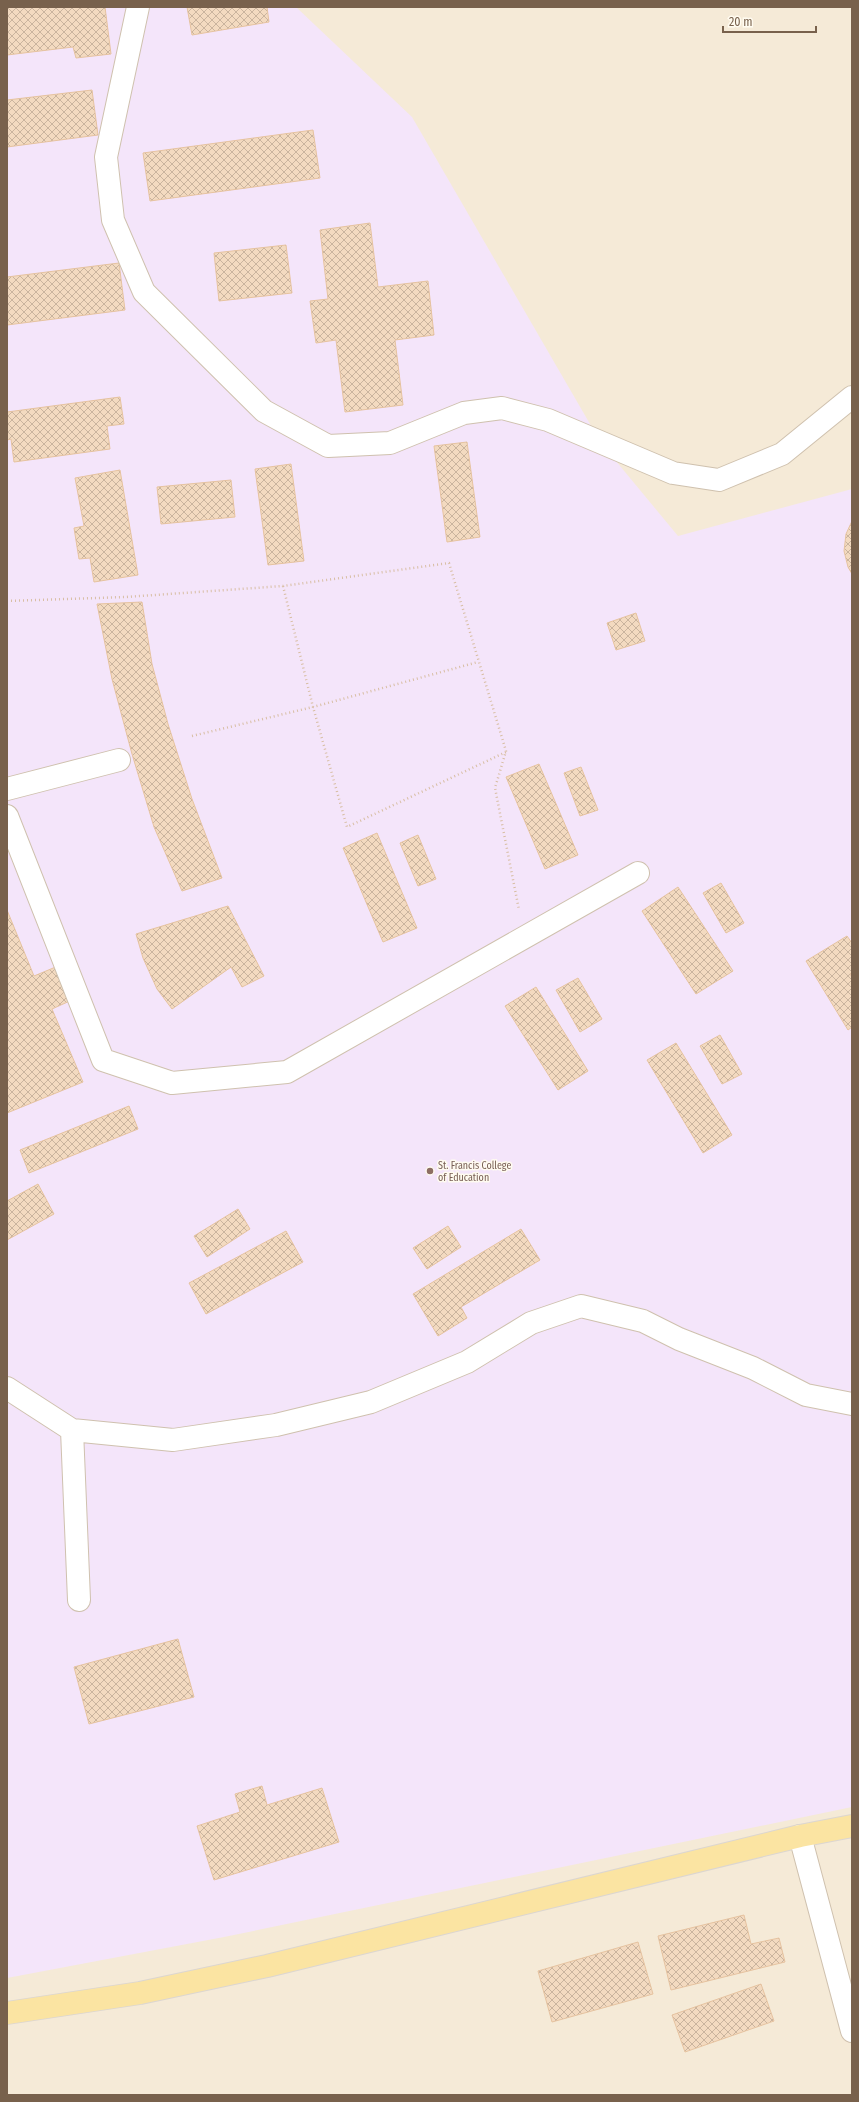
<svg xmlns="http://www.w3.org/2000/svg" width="859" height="2102" font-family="'Fira Sans Condensed',sans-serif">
	<defs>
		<pattern id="building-cross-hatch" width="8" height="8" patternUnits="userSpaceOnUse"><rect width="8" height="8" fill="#f3dac0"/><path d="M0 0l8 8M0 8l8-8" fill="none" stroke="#cab49e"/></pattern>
	</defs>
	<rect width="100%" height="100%" fill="#fdf7e9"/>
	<!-- residential -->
	<path fill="#f5ead7" d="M 7,7 L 852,7 L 852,2095 L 7,2095 Z"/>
	<!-- education -->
	<path fill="#f4e5fa" d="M 7,7 L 296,7 L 412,117 L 601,443 L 678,536 L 852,489 L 852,1807 L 224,1937 L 7,1978 Z"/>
	<!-- building -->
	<path fill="url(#building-cross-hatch)" stroke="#e6c3a0" d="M 7,7 L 105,7 L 111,54 L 76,58 L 73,47 L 7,55 Z
		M 187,7 L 267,7 L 269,22 L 192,35 Z
		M 92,90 L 98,135 L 7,147 L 7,100 Z
		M 313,130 L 320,178 L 150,201 L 143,153 Z
		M 370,223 L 378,287 L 428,281 L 434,335 L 395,340 L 403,405 L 345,412 L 336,340 L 316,343 L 310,301 L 328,299 L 320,230 Z
		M 286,245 L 292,293 L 219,301 L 214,253 Z
		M 119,263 L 125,310 L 7,325 L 7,277 Z
		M 120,397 L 124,424 L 107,426 L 110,449 L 14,462 L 11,439 L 7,440 L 7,412 Z
		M 467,442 L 480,537 L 447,542 L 434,446 Z
		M 291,464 L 304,561 L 268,565 L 255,469 Z
		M 120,470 L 138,575 L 94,582 L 90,558 L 79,559 L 74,528 L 84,526 L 75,478 Z
		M 231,480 L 235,517 L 161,524 L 157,487 Z
		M 852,521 L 852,574 L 848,567 L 844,551 L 846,534 Z
		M 142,602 L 152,664 L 168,724 L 192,799 L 222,878 L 182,891 L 154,827 L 132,754 L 112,679 L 97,604 Z
		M 636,613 L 645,641 L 616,650 L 607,623 Z
		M 539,764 L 578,855 L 545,869 L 506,777 Z
		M 581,767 L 598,810 L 580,816 L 564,773 Z
		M 377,833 L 417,928 L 383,942 L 343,848 Z
		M 418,835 L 436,879 L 418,886 L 400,843 Z
		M 721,883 L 744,923 L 726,933 L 703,893 Z
		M 678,887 L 733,971 L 696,994 L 642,911 Z
		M 228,906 L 264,976 L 242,987 L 231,967 L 172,1009 L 157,989 L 143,958 L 136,934 Z
		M 7,910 L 34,976 L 58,966 L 72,1000 L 52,1009 L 83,1082 L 7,1113 Z
		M 847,936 L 852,943 L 852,973 L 850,974 L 852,977 L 852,1027 L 848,1030 L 806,961 Z
		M 578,978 L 602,1019 L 580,1032 L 556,990 Z
		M 536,987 L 588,1071 L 558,1090 L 505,1006 Z
		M 720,1035 L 742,1074 L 722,1084 L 700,1046 Z
		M 676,1043 L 732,1135 L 703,1153 L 647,1060 Z
		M 129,1106 L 138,1129 L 29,1173 L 20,1150 Z
		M 38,1184 L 54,1214 L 7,1240 L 7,1201 Z
		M 238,1209 L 250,1229 L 207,1257 L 194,1236 Z
		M 448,1226 L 461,1247 L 427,1269 L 413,1248 Z
		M 521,1229 L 540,1260 L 461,1307 L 467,1318 L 438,1336 L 413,1294 Z
		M 286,1231 L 303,1262 L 206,1314 L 189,1283 Z
		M 178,1639 L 194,1697 L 89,1724 L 74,1667 Z
		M 262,1786 L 267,1805 L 322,1788 L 339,1842 L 214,1880 L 197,1826 L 240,1812 L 235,1794 Z
		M 744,1915 L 751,1944 L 779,1938 L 785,1962 L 671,1990 L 658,1936 Z
		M 638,1942 L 653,1994 L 552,2022 L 538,1971 Z
		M 761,1984 L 774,2021 L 685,2052 L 672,2015 Z"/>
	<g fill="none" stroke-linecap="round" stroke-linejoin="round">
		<!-- minor casing -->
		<g stroke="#cfc1ae" stroke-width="24">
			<path id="minor" d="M 138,7 L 106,157 L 113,220 L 144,292 L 264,411 L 328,446 L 390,443 L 464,413 L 502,408 L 548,420 L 673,473 L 719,480 L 782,454 L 852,397
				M 7,789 L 119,760
				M 7,816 L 103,1060 L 172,1083 L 287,1072 L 638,873
				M 7,1388 L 72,1430 L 173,1440 L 276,1425 L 371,1402 L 467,1362 L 531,1323 L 581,1306 L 643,1321 L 679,1339 L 753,1368 L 806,1395 L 852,1404
				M 72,1430 L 79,1600
				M 800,1836 L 852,2031"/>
		</g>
		<!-- major casing -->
		<g stroke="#dcd6d0" stroke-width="24">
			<path id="major" d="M 7,2013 L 140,1993 L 267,1966 L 800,1836 L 852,1826"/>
		</g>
		<!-- path -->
		<path stroke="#d8bea3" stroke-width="2.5" stroke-dasharray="1 3" stroke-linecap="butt" d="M 283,586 L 313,707 L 347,827 L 506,752
			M 7,601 L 126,597 L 283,586 L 449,563 L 506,751 L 495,788 L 519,910
			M 192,736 L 313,707 L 478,662"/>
		<!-- minor -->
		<use href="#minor" stroke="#fff" stroke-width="22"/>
		<!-- major -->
		<use href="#major" stroke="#fbe4a2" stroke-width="22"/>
	</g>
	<!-- markers -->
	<circle fill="#8d6e63" stroke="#fffbf0" stroke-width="1.5" cx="430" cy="1171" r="4"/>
	<g text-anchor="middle" stroke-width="3" stroke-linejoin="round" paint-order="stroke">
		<!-- education labels -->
		<g font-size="10" fill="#785e54" stroke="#fffbf0" text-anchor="start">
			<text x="438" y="1169">St. Francis College<tspan x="438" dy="12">of Education</tspan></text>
		</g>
	</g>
	<!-- border -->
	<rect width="859" height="2102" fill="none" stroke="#78614c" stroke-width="16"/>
	<!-- scale -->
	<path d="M723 26v6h93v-6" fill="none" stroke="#78614c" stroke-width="2"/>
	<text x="729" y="26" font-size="12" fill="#78614c" stroke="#fffbf0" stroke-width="3" paint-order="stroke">20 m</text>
</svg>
